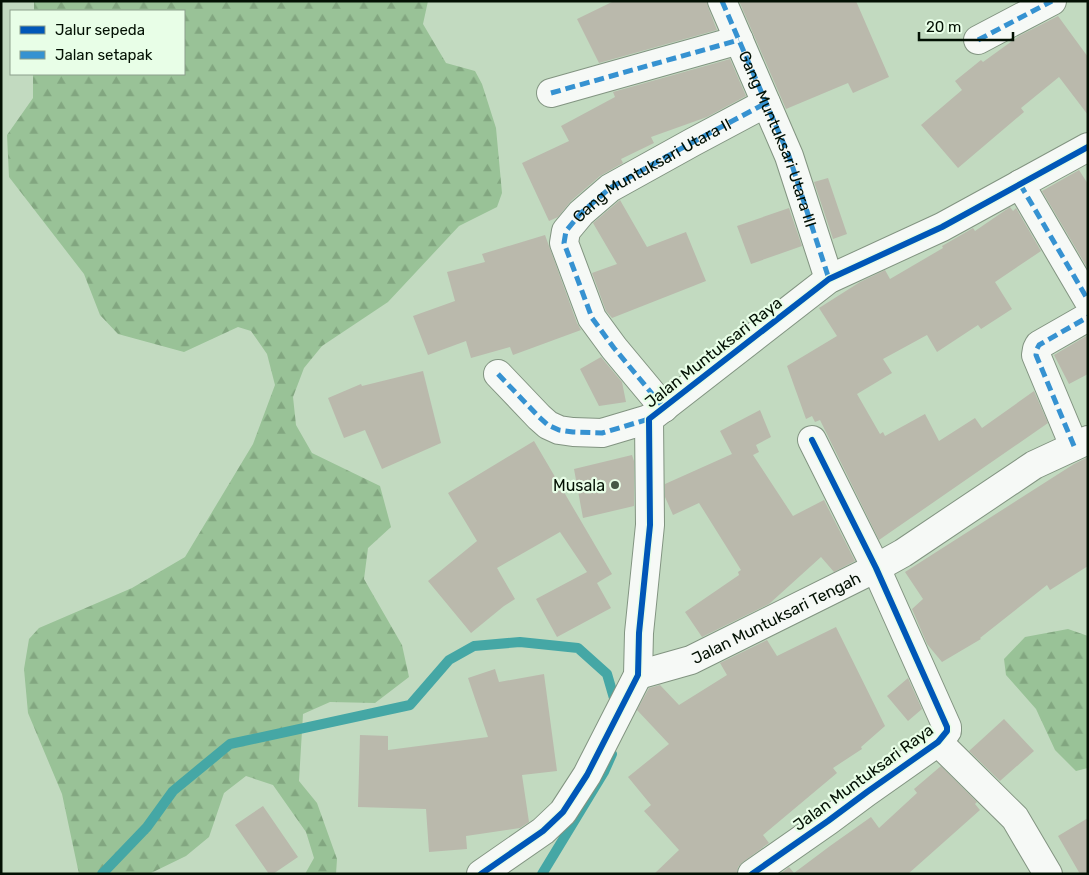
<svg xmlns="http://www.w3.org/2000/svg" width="1089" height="875" font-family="Rubik,sans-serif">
	<defs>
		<pattern id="forest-firs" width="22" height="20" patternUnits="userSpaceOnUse" patternTransform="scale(1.25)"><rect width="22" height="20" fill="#99c297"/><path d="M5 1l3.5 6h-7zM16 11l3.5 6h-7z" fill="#82a680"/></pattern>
	</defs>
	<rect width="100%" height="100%" fill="#c2dac0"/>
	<!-- forest -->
	<path fill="url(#forest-firs)" d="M 34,1 L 428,1 L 423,24 L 446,63 L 475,71 L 482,84 L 496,128 L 502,193 L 497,207 L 459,226 L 388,302 L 322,346 L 304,368 L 293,397 L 296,425 L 312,453 L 380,486 L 391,527 L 368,548 L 364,579 L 402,645 L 409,677 L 375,703 L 330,702 L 303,714 L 299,781 L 317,803 L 337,859 L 336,874 L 305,874 L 314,858 L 306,832 L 273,785 L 246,776 L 224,793 L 209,837 L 186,856 L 149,874 L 79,874 L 62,794 L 28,713 L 24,669 L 29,639 L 39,628 L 132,588 L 185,557 L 253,444 L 275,385 L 267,354 L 251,331 L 238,327 L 184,352 L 118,334 L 100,315 L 84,274 L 9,177 L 7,135 L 33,98 L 33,74 L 184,74 L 184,11 L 34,11 Z
		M 1068,629 L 1088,636 L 1088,768 L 1076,771 L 1055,750 L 1036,709 L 1006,675 L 1004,659 L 1025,637 Z"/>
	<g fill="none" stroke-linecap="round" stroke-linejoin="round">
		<!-- stream -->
		<path stroke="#45a7a5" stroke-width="10" d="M 102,874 L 147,827 L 173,791 L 230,744 L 410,705 L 449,660 L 474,646 L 520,642 L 578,648 L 607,674 L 616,705
			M 542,874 L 604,772 L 612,754"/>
	</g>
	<!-- building -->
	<path fill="#bab9ac" d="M 614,1 L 707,1 L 708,7 L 717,30 L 599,63 L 577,19 Z
		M 739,1 L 856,1 L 889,77 L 853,93 L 848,83 L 786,109 Z
		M 1058,16 L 1088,57 L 1088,115 L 1059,77 L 1021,108 L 1024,112 L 958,168 L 921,125 L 962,90 L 955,81 L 981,60 L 983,62 L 1019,36 Z
		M 730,59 L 746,96 L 707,117 L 651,137 L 654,143 L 621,159 L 623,163 L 600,176 L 571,201 L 558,217 L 549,221 L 522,163 L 569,141 L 561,126 L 615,97 L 613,92 Z
		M 1079,170 L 1088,184 L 1088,269 L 1042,191 Z
		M 828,178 L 847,234 L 833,239 L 814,182 Z
		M 620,200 L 647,247 L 686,232 L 706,281 L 612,318 L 606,311 L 592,273 L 617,264 L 593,223 Z
		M 1010,207 L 1013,211 L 1016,208 L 1041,251 L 995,282 L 1012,309 L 981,329 L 978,325 L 937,352 L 927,335 L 883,359 L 892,373 L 857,394 L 880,434 L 883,432 L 885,436 L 925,414 L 939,441 L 975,418 L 982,428 L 1034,391 L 1048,423 L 879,540 L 820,420 L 815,422 L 812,416 L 806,419 L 787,366 L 837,336 L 819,308 L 860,282 L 885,270 L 890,279 L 943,248 L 942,246 L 973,228 L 975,231 Z
		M 789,208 L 802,246 L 751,264 L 737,226 Z
		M 545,235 L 577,323 L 581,330 L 513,355 L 510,347 L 471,358 L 466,341 L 428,355 L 413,316 L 455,301 L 447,272 L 485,262 L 482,254 Z
		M 1088,335 L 1088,374 L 1069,384 L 1054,355 Z
		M 601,357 L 622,382 L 626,402 L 599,406 L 580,369 Z
		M 423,371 L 441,443 L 382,469 L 365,430 L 344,438 L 328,398 L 361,384 L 362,386 Z
		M 760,410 L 771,437 L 756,445 L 759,452 L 753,455 L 793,516 L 824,500 L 855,561 L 834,572 L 821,557 L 769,604 L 702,637 L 685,612 L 739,575 L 738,572 L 741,570 L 699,503 L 673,515 L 665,497 L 665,484 L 732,454 L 720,431 Z
		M 534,441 L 612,574 L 597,583 L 611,608 L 557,637 L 536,599 L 587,572 L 560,532 L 497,568 L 515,599 L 504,606 L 471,633 L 428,581 L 477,541 L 448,493 Z
		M 632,455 L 634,461 L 634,506 L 583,518 L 574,469 Z
		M 1088,457 L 1088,566 L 1050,590 L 1047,585 L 980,638 L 981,639 L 942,662 L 927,644 L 912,609 L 923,599 L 905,572 L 1074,464 Z
		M 836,627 L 885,726 L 861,747 L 862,749 L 833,768 L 837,773 L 763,835 L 769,843 L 743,862 L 738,867 L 737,874 L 654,874 L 679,850 L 644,811 L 651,805 L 628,777 L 669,744 L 637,710 L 649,688 L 660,685 L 679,705 L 727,675 L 720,663 L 767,640 L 777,656 Z
		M 495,669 L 499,682 L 544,674 L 557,771 L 522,775 L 529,822 L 520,828 L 466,836 L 467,849 L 429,852 L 426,809 L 358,807 L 360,735 L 388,736 L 388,750 L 488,737 L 468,678 Z
		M 908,678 L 922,709 L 908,721 L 887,696 Z
		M 1004,719 L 1034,751 L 1000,781 L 969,751 Z
		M 941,766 L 977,802 L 975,804 L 980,810 L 908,874 L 780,874 L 789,867 L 794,873 L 830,846 L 871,817 L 879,828 L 917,793 L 914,789 Z
		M 263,806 L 298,857 L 273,874 L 269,874 L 235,825 Z
		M 1088,818 L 1088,874 L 1080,874 L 1058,836 Z"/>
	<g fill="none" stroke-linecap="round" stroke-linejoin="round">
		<!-- street casing -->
		<g stroke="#829481" stroke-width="30">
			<g id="street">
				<path id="s1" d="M 722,1 L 789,156 L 829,279"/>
				<path d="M 978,40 L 1052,1"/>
				<path d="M 551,93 L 739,40"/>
				<path d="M 1020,184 L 1088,300"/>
				<path d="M 498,374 L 539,417 L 548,425 L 559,430 L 573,432 L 602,433 L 649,419"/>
				<path d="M 664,408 L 614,348 L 592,318 L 564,243 L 566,231 L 581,213 L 610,188 L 693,142 L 766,103"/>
				<path d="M 1074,446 L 1036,355 L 1037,349 L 1039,345 L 1088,317"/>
				<path id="s2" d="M 638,675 L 691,660 L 876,568 L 903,553 L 1034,465 L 1088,440"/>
				<path d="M 938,742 L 1015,818 L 1048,874"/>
				<path d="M 481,874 L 543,831 L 563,812 L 587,775 L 638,675 L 639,633 L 650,525 L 649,419 L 829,279 L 942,227 L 1088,147"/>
				<path d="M 752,874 L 828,821 L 867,792 L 938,742 L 947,731 L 947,727 L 876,568 L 812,440"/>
			</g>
		</g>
		<!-- street -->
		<use href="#street" stroke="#f6f9f6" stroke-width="28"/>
		<!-- quiet -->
		<g stroke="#3692d1" stroke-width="5" stroke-dasharray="10 5" stroke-linecap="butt">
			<path d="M 722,1 L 789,156 L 829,279"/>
			<path d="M 978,40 L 1052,1"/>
			<path d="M 551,93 L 739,40"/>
			<path d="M 1020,184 L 1088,300"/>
			<path d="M 498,374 L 539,417 L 548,425 L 559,430 L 573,432 L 602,433 L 649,419"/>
			<path id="s3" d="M 664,408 L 614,348 L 592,318 L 564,243 L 566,231 L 581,213 L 610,188 L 693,142 L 766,103"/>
			<path d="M 1074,446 L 1036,355 L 1037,349 L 1039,345 L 1088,317"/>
		</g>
		<!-- cycleway casing -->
		<g stroke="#e8fee7" stroke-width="9">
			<path id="cycleway" d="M 481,874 L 543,831 L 563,812 L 587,775 L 638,675 L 639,633 L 650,525 L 649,419 L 829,279 L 942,227 L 1088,147
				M 752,874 L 828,821 L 867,792 L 938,742 L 947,731 L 947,727 L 876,568 L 812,440"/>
		</g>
		<!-- cycleway -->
		<use href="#cycleway" stroke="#0057b8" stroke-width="6"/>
	</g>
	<!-- markers -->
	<circle fill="#465745" stroke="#e8fee7" stroke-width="2" cx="615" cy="485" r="5"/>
	<g text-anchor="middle" stroke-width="4.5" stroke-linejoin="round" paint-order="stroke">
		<!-- street labels -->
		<g font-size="16" fill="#031003" stroke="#e8fee7">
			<text dy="6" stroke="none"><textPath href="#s1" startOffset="149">Gang Muntuksari Utara III</textPath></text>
			<text dy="6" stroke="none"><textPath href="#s3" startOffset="314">Gang Muntuksari Utara II</textPath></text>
			<text transform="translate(713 352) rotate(-38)" y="6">Jalan Muntuksari Raya</text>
			<text dy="6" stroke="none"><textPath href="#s2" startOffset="150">Jalan Muntuksari Tengah</textPath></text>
			<text transform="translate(863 777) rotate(-36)" y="6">Jalan Muntuksari Raya</text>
		</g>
		<!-- poi labels -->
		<g font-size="16" fill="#031003" stroke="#e8fee7" text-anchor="end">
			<text x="605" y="491">Musala</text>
		</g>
	</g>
	<!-- border -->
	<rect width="1089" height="875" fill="none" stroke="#031003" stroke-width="5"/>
	<!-- legend -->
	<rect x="10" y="10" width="175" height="65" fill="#e8fee7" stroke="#8c9f8c"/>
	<rect x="20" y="26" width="25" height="8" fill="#0057b8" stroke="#8c9f8c"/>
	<text x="55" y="35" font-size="15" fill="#031003">Jalur sepeda</text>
	<rect x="20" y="51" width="25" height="8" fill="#3692d1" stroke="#8c9f8c"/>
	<text x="55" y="60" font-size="15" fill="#031003">Jalan setapak</text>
	<!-- scale -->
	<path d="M919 32v8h94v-8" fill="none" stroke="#031003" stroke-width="2.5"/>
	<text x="926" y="32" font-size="15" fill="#031003" stroke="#e8fee7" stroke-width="4" paint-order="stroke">20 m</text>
</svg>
